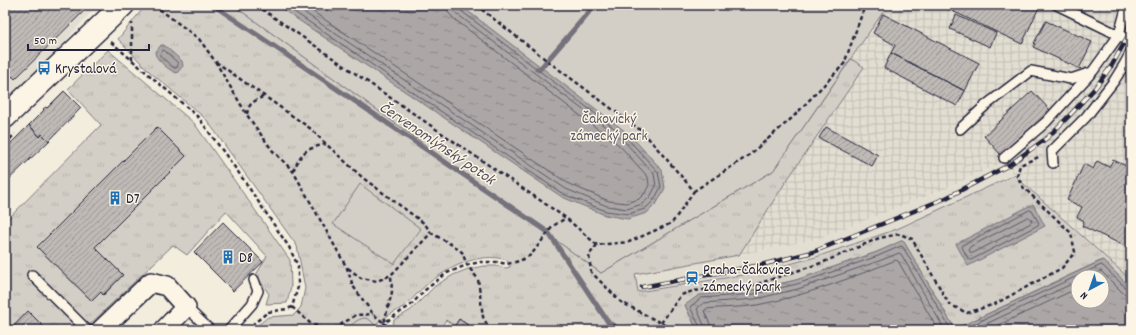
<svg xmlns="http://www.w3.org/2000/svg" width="1136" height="335" font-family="Dekko,sans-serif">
	<defs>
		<pattern id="industrial-grid" width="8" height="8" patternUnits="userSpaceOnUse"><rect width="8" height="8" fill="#e3ded2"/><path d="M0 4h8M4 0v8" fill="none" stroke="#c2beb5"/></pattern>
		<pattern id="grass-tufts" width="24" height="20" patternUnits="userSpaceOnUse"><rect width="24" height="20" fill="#d4cfc6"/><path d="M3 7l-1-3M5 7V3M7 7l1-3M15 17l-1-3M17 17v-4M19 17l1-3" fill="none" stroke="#b6b1ab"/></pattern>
		<pattern id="water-ripples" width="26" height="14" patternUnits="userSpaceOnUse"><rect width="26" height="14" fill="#aca7a6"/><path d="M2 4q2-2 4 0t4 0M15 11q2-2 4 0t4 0" fill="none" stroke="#8c8888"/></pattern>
		<pattern id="building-hatch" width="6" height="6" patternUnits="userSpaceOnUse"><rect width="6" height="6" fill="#bfbab6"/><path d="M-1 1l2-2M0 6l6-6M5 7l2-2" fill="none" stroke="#9b9795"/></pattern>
	</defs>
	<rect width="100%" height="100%" fill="#f3edde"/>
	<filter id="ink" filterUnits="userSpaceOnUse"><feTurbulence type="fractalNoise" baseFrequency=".025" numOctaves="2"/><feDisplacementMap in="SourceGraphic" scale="8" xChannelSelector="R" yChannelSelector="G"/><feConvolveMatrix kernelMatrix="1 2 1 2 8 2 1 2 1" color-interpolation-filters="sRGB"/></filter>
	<g filter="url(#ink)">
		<!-- built -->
		<path fill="#e3ded2" d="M 5,5 L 86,5 L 92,11 L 15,98 L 5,107 Z
			M 1001,163 L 1014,175 L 897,229 L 816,257 L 755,273 L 638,292 L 635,274 L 739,255 L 818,239 L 945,189 Z"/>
		<!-- industrial -->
		<path fill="url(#industrial-grid)" d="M 888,5 L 1131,5 L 1131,280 L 1001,163 L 945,189 L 818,239 L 739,255 L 783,186 L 864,67 L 851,59 Z"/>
		<!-- grass -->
		<path fill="url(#grass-tufts)" stroke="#7b7880" fill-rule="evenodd" d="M 146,5 L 233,5 L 601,273 L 773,171 L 851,59 L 864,67 L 783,186 L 739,255 L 635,274 L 638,292 L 755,273 L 816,257 L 897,229 L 1014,175 L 1131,280 L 1131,288 L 1102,260 L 955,329 L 903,241 L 877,252 L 796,280 L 685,305 L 697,330 L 475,330 L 460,319 L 455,326 L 446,320 L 439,330 L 397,330 L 393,327 L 393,324 L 394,320 L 411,310 L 435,286 L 453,275 L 468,269 L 484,266 L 496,266 L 506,268 L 510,267 L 507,260 C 478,251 448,268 426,285 C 419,291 413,299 406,305 C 397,311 386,316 377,323 L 386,330 L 380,330 L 377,327 L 355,322 L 347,330 L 252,330 L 268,317 L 294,315 L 301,307 L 305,288 L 297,246 L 206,119 L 150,72 L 118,39 Z
			M 108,50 L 194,123 L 290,260 L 291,286 L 287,303 L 266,304 L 269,294 L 256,275 L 267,256 L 226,211 L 187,255 L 173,245 L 84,330 L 47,330 L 28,311 L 10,330 L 5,330 L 5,222 L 101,125 L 68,89 ZM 157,127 L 186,156 L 95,247 L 123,275 L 104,295 L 101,292 L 92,301 L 37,247 Z"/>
		<!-- park -->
		<path fill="#d4cfc6" stroke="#7b7880" d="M 233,5 L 888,5 L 773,171 L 601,273 Z
			M 360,184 L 421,229 L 394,264 L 333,224 Z
			M 365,318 L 370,320 L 380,330 L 347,330 C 352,324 357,319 365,318 Z"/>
		<!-- water -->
		<path fill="url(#water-ripples)" stroke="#75727b" fill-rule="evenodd" d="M 276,5 L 460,5 L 630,135 L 662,170 L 665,188 L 657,203 L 647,213 L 628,219 L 605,215 L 562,197 Z
			M 161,45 L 164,45 L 182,61 L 183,66 L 177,73 C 171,72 156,60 155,53 Z
			M 1033,204 L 1045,226 L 968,266 L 956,244 Z
			M 903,240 L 955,329 L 1103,260 L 1131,288 L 1131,330 L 697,330 L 685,305 L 699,295 L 754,290 L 796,280 L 877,252 ZM 1078,277 L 1102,277 L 1102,301 L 1078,301 Z"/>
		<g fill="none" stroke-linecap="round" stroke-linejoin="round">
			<!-- shore -->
			<path stroke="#595766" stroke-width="1" d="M 284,5 L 563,194 L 606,211 L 628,214 L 645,209 L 654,200 L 661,187 L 658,172 L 627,138 L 460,10 L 458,5
				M 293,5 L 566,189 L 607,206 L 627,209 L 642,204 L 650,197 L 656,186 L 654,174 L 624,141 L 457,14 L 454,10 L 453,5
				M 303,5 L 569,184 L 609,201 L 627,203 L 639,199 L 645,193 L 649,185 L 648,177 L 620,146 L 453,18 L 448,12 L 447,5
				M 164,50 L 178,63 L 178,65 L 176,68 L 174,68 L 160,56 L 160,54 L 162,51 Z
				M 1030,210 L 1032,211 L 1039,223 L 1038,225 L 971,260 L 968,259 L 962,247 L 963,245 Z
				M 1028,217 L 1030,218 L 1032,221 L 1031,223 L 973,253 L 970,252 L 969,249 L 970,247 Z
				M 1087,277 L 1101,271 L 1123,293 L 1127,295 L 1131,295
				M 700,330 L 700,327 L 690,307 L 701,298 L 754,294 L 797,284 L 878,256 L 901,246 L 903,247 L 951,330
				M 705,330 L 704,325 L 697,309 L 703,303 L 755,299 L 798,289 L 879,261 L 899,253 L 901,254 L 945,330
				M 711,330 L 710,324 L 704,311 L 706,309 C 723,307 740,308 757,305 C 805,296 851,278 896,260 L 898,261 L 938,330
				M 961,330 L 1101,265 L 1103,266 L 1127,289 L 1131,290
				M 973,330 L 1078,281
				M 988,330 L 1078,288"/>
			<!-- stream -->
			<path stroke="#75727b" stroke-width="5" d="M 213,5 L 548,232 L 608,322 L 620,330
				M 537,69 L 539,70 L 595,5"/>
		</g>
		<!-- building -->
		<path fill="url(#building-hatch)" stroke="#22223b" d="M 5,5 L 78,5 L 84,11 L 15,79 L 12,76 L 8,80 L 5,77 Z
			M 950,5 L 1040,5 L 1022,44 L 948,9 Z
			M 883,14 L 979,63 L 965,91 L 891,53 L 895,45 L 873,33 Z
			M 956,15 L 996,33 L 990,47 L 950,29 Z
			M 1046,21 L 1092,42 L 1080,67 L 1081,68 L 1080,69 L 1033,47 L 1035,44 L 1034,43 Z
			M 891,53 L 965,91 L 957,106 L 884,68 Z
			M 64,91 L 81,108 L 49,141 L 42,134 L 40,137 L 29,125 L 44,110 L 43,109 L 46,107 L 47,108 Z
			M 1032,91 L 1050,110 L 1014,145 L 1001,155 L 984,136 Z
			M 29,125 L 40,137 L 42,134 L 49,141 L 5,183 L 5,149 Z
			M 157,127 L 186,156 L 95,247 L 123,275 L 103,295 L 101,292 L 92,301 L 37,247 Z
			M 826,127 L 878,155 L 872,166 L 819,138 Z
			M 1113,160 L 1131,168 L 1131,249 L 1082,226 L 1084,221 L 1077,217 L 1082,207 L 1067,200 L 1084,164 L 1093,169 L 1097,161 L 1109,167 Z
			M 223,222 L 263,262 L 233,291 L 194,252 Z
			M 28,311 L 47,330 L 10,330 Z
			M 459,319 L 475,330 L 452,330 Z"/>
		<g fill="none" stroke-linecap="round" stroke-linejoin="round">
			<!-- lane casing -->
			<g stroke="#22223b" stroke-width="12">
				<path id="lane" d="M 1057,5 L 1131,41
					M 1131,52 L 1124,65 L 1131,69
					M 960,129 L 986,105 L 1031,71 L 1071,79 L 1092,72
					M 1004,158 L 1046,122 L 1093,71 L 1119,35 L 1127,5
					M 1053,163 L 1052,151 L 1086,117 L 1114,81 L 1124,65
					M 32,275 L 87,330
					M 186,307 L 210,330
					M 229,330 L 252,304 L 258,291 L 254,280"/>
			</g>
			<!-- street casing -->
			<g stroke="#22223b" stroke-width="22">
				<path id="street" d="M 101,330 L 151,282 L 167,286 L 186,307 L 164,330"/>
			</g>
			<!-- secondary casing -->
			<g stroke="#22223b" stroke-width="25">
				<path id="secondary" d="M 5,117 L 123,5"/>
			</g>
			<!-- path -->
			<path stroke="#22223b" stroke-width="2.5" stroke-dasharray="4 3" stroke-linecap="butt" d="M 154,5 L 199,39 L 215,61 L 247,115 L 272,150 L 293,171 L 347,268 L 353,286 L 373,314 L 384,323 L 392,292 L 391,275
				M 256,5 L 459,145 L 566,218 L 597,245 L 629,242 L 672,223 L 694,191
				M 476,5 L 549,62 L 643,132 L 694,191 L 748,156 L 792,118 L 844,64 L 863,11 L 864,5
				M 111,42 L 198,117 L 241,176 L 289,247 L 298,266 L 298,287 L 292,307 L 287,309 L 268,312 L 253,324
				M 132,60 L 132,23
				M 216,62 L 311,129 L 326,144 L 363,178 L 425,224 L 431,233
				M 5,80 L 10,86
				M 247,114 C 249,102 254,102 264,96
				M 5,144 L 15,134
				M 293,171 C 303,151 303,150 326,144
				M 597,245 L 589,255 L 591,272 L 621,302 L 661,323 L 671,330
				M 348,268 L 361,278 L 377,281 L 391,275 L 431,233 L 449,243 L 462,252 L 467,265 L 478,279 L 483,317 L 490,330
				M 292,307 L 311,324 L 322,328 L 337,327 L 356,315 L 373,314
				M 661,323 L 681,295 L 693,291 L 754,285 L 824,262 L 879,238 L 900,234 L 912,239 L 949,304 L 967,313 L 995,304 L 1062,268 L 1075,252 L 1071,233 L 1023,187 L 1017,176 L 1020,165 L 1041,156
				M 392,330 L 384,323 L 411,305 L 425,290 L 447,273 L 467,265 L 480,262 L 497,262 L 507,264 L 519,261 L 531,255 L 553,226 L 566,218
				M 444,330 L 448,324"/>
			<!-- lane -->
			<use href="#lane" stroke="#fcf5e5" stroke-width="9"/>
			<!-- street -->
			<use href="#street" stroke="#fcf5e5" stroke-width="19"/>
			<!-- secondary -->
			<use href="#secondary" stroke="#fcf5e5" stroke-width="22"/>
			<!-- rail casing -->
			<g stroke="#22223b" stroke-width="4.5">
				<path id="rail" d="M 642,287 L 761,265 L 813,252 L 946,198 L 1009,165 L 1047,138 L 1069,116 L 1095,88 L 1112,65 L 1131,31"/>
			</g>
			<!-- rail -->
			<use href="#rail" stroke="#fcf5e5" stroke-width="3" stroke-dasharray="9" stroke-linecap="butt"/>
		</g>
	</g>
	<!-- icons -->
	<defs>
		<g id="bus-bare" transform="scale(1.08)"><path d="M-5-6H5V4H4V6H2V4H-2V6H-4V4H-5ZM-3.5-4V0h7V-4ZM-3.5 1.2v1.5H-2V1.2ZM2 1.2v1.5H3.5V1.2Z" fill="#1f6fb2" stroke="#fcf5e5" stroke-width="2.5" paint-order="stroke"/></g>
		<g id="building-bare" transform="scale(1.08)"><path d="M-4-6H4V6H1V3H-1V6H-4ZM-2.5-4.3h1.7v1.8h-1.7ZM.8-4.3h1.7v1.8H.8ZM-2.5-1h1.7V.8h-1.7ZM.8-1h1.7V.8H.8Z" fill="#1f6fb2" stroke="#fcf5e5" stroke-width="2.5" paint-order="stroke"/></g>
		<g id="station-bare" transform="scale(1.08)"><path d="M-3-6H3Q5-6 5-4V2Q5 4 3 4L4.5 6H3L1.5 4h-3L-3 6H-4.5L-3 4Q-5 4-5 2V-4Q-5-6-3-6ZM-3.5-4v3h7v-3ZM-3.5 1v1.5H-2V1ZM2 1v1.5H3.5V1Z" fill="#1f6fb2" stroke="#fcf5e5" stroke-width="2.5" paint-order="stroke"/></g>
	</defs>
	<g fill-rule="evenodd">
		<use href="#bus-bare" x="44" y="68"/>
		<use href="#building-bare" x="115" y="198"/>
		<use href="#building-bare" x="228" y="257"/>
		<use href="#station-bare" x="692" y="278"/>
	</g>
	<g text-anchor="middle" stroke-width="3" stroke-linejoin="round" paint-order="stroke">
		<!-- poi labels -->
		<g font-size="15" fill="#22223b" stroke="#fcf5e5" text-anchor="start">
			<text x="55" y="73">Krystalová</text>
			<text x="126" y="203">D7</text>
			<text x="239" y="262">D8</text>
			<text x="703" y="274">Praha-Čakovice<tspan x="703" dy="17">zámecký park</tspan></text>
		</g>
		<!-- park labels -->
		<g font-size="15" fill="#575665" stroke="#fcf5e5">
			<text x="609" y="123">Čakovický<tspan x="609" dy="17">zámecký park</tspan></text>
		</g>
		<!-- water labels -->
		<g font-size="16" font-style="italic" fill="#525160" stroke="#fcf5e5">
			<text transform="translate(438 142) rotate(34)" y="6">Červenomlýnský potok</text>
		</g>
	</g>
	<!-- margin -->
	<rect width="1136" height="335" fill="none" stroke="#fcf5e5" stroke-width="20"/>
	<rect x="10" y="10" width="1116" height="315" fill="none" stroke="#22223b" stroke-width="1.5" filter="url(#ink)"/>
	<!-- north arrow -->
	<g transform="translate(1090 289) rotate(221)"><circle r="19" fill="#fcf5e5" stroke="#a5a1a1"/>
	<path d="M0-3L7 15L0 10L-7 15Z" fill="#1f6fb2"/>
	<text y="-6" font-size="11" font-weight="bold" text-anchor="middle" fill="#22223b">N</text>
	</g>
	<!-- scale -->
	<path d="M28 44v6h121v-6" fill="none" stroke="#22223b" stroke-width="2"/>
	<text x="34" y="44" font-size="12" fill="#22223b" stroke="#fcf5e5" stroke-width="3" paint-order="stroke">50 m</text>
</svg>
